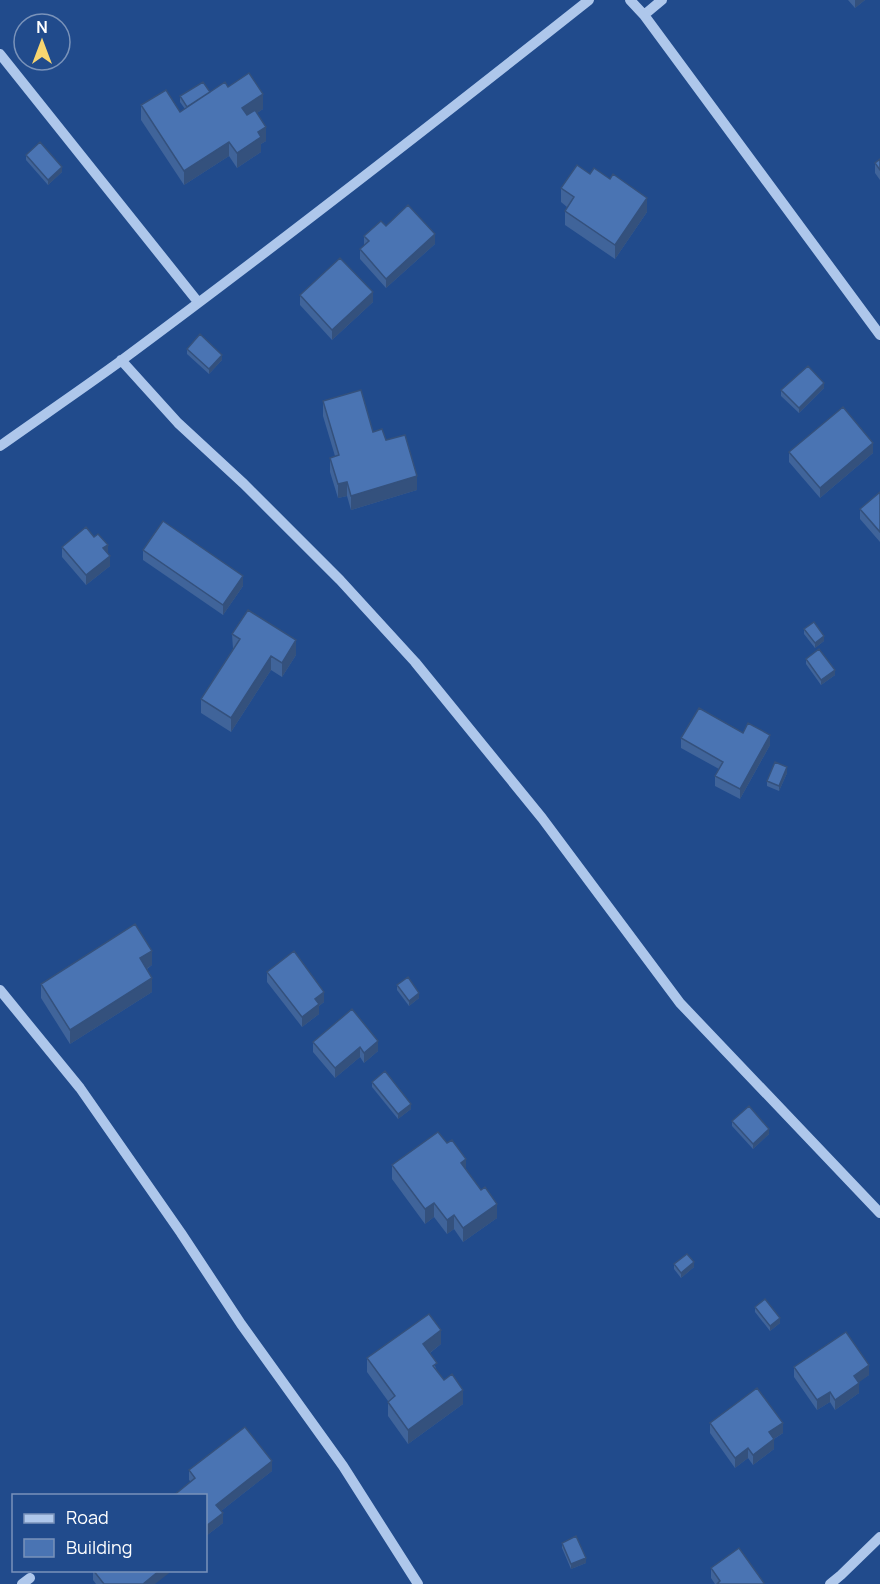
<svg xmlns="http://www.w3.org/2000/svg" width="880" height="1584" font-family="Manrope,sans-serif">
	<rect width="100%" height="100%" fill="#214b8c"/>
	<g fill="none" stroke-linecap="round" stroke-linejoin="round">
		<!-- minor -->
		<path stroke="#aec7eb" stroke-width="10" d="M 630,0 L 644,15 L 880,335
			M 644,15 L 662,0
			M 0,54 L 198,302
			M 121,360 L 178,423 L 244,484 L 340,580 L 415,662 L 542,818 L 680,1003 L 880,1213
			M 0,446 C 41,417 82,389 122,360 C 280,243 435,122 589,0
			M 0,990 L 80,1088 L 181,1233 L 241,1324 L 343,1466 L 418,1584
			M 22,1584 L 30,1578
			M 830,1584 L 841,1575 L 880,1537"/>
	</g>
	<!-- wall -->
	<path fill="#40649a" d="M 848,0 L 865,0 L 855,8 Z
		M 228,87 L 263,109 L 257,113 L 266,141 L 261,144 L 261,152 L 237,168 L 229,156 L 184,185 L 141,120 L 141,105 L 180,112 L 185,109 L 180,102 L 180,96 L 210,92 Z
		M 26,155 L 62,172 L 48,185 L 26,160 Z
		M 880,159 L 880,180 L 875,173 L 875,163 Z
		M 590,174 L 647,212 L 615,259 L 565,225 L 565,211 L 567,207 L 561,202 L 561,188 Z
		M 386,226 L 435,244 L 386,288 L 360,259 L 360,249 L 364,246 L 364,236 Z
		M 300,295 L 373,302 L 332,340 L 300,305 Z
		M 187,349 L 222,360 L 209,374 L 187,354 Z
		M 824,388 L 799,413 L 781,396 L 781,390 Z
		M 323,401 L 386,440 L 417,490 L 351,510 L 347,496 L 338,498 L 330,472 L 330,458 L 335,456 L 323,416 Z
		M 789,452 L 873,453 L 820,498 L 789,462 Z
		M 880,492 L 880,542 L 860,519 L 860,509 Z
		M 62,547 L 108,553 L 110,566 L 86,585 L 62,557 Z
		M 143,550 L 243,586 L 223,615 L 143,560 Z
		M 804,629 L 824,641 L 815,648 L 804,634 Z
		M 232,634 L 296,655 L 282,677 L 271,670 L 231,732 L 201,713 L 201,699 L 233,649 Z
		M 806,659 L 835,675 L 821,685 L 806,664 Z
		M 743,733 L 770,745 L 740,799 L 715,786 L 715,776 L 719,769 L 681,748 L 681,738 Z
		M 787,773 L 779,791 L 767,786 L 767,781 Z
		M 152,965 L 147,969 L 152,992 L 70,1044 L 41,998 L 41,984 Z
		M 267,972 L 324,1002 L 319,1006 L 319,1014 L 302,1027 L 267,982 Z
		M 397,985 L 419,998 L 409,1006 L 397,990 Z
		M 352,1009 L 378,1051 L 364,1063 L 360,1057 L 335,1078 L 313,1052 L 313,1042 Z
		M 372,1082 L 411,1109 L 398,1119 L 372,1087 Z
		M 732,1121 L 769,1134 L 753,1149 L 732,1126 Z
		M 392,1165 L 466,1169 L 497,1218 L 463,1242 L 454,1229 L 447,1234 L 434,1217 L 425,1224 L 392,1179 Z
		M 674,1264 L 694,1267 L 681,1278 L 674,1269 Z
		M 755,1307 L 780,1323 L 770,1331 L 755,1312 Z
		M 441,1344 L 430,1353 L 437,1371 L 463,1404 L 408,1444 L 388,1416 L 388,1401 L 367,1372 L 367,1358 Z
		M 794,1367 L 869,1375 L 858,1382 L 859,1393 L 835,1410 L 830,1402 L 817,1410 L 794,1377 Z
		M 710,1423 L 783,1433 L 774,1439 L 774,1449 L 753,1465 L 748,1458 L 735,1468 L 710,1433 Z
		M 189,1470 L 272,1471 L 221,1511 L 223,1523 L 206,1536 L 206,1496 L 189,1480 Z
		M 562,1543 L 586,1563 L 571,1569 L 562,1548 Z
		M 711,1568 L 764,1584 L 715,1584 L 711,1578 Z
		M 93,1570 L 155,1584 L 96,1584 L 93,1580 Z"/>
	<!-- shaded-wall -->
	<path fill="#34517d" d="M 855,0 L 865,0 L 855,8 Z
		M 263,94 L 263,109 L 242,123 L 242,108 Z
		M 266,127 L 266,141 L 261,144 L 261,152 L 237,168 L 237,153 L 258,132 Z
		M 229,142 L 229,156 L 184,185 L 184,171 Z
		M 62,167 L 62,172 L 48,185 L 48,180 Z
		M 647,198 L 647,212 L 615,259 L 615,245 Z
		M 435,234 L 435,244 L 386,288 L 386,279 Z
		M 373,292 L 373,302 L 332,340 L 332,330 Z
		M 222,355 L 222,360 L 209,374 L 209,369 Z
		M 824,383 L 824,388 L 799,413 L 799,408 Z
		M 873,443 L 873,453 L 820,498 L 820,488 Z
		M 417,476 L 417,490 L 351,510 L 351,496 Z
		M 347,482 L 347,496 L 338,498 L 338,484 Z
		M 108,545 L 108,555 L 103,548 Z
		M 110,556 L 110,566 L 86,585 L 86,575 Z
		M 243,576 L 243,586 L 223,615 L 223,605 Z
		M 824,636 L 824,641 L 815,648 L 815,643 Z
		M 296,640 L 296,655 L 282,677 L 282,663 Z
		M 271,656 L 271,670 L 231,732 L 231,718 Z
		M 835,670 L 835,675 L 821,685 L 821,680 Z
		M 770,735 L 770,745 L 740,799 L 740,789 Z
		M 787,767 L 787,773 L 779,791 L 779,786 Z
		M 152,951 L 152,965 L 140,973 L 140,958 Z
		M 152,978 L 152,992 L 70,1044 L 70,1030 Z
		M 324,992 L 324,1002 L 319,1006 L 319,1014 L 302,1027 L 302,1017 L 315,999 Z
		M 419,993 L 419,998 L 409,1006 L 409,1001 Z
		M 378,1041 L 378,1051 L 364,1063 L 364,1053 Z
		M 360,1047 L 360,1057 L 335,1078 L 335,1068 Z
		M 411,1104 L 411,1109 L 398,1119 L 398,1114 Z
		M 769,1129 L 769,1134 L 753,1149 L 753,1144 Z
		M 466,1159 L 466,1174 L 461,1163 Z
		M 434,1203 L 434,1217 L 425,1224 L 425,1209 Z
		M 497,1204 L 497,1218 L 463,1242 L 463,1228 Z
		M 454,1215 L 454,1229 L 447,1234 L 447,1220 Z
		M 694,1262 L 694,1267 L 681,1278 L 681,1273 Z
		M 780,1318 L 780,1323 L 770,1331 L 770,1326 Z
		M 441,1330 L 441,1344 L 423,1358 L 423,1344 Z
		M 869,1365 L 869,1375 L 854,1386 L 854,1376 Z
		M 859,1383 L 859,1393 L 835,1410 L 835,1400 Z
		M 463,1390 L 463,1404 L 408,1444 L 408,1430 Z
		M 830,1392 L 830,1402 L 817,1410 L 817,1400 Z
		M 783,1423 L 783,1433 L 769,1442 L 769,1432 Z
		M 774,1439 L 774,1449 L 753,1465 L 753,1455 Z
		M 748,1448 L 748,1458 L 735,1468 L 735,1458 Z
		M 272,1461 L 272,1471 L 216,1515 L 216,1505 Z
		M 223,1513 L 223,1523 L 206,1536 L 206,1526 Z
		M 586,1558 L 586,1563 L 571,1569 L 571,1564 Z
		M 160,1570 L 173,1570 L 155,1584 L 143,1584 Z"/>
	<!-- building -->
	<path fill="#4a74b3" stroke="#34517d" stroke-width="1.5" d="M 249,73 L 263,94 L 242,108 L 247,115 L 255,110 L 266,127 L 258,132 L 261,137 L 237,153 L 229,142 L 184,171 L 141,105 L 166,90 L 180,112 L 225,82 L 228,87 Z
		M 203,82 L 210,92 L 187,107 L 180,96 Z
		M 40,142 L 62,167 L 48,180 L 26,155 Z
		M 880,159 L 880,170 L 875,163 Z
		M 577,165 L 590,174 L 594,168 L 610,179 L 613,174 L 647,198 L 615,245 L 565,211 L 574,197 L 561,188 Z
		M 408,205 L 435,234 L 386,279 L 360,249 L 369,241 L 364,236 L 381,221 L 386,226 Z
		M 340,258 L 373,292 L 332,330 L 300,295 Z
		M 200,334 L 222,355 L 209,369 L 187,349 Z
		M 808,366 L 824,383 L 799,408 L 781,390 Z
		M 361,390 L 373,432 L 382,429 L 386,440 L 405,435 L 417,476 L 351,496 L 347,482 L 338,484 L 330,458 L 339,455 L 323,401 Z
		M 843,407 L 873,443 L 820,488 L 789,452 Z
		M 880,492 L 880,532 L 860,509 Z
		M 163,521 L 243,576 L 223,605 L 143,550 Z
		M 86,527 L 94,537 L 98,534 L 108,545 L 103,548 L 110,556 L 86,575 L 62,547 Z
		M 248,610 L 296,640 L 282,663 L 271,656 L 231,718 L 201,699 L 240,639 L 232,634 Z
		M 814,622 L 824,636 L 815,643 L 804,629 Z
		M 819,649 L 835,670 L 821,680 L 806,659 Z
		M 699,708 L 743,733 L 748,723 L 770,735 L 740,789 L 715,776 L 723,762 L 681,738 Z
		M 775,762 L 787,767 L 779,786 L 767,781 Z
		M 135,924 L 152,951 L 140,958 L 152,978 L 70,1030 L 41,984 Z
		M 294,951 L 324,992 L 315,999 L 319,1004 L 302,1017 L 267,972 Z
		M 408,977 L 419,993 L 409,1001 L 397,985 Z
		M 352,1009 L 378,1041 L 364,1053 L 360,1047 L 335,1068 L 313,1042 Z
		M 385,1071 L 411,1104 L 398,1114 L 372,1082 Z
		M 749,1106 L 769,1129 L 753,1144 L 732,1121 Z
		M 438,1132 L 447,1143 L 452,1140 L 466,1159 L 461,1163 L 481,1190 L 485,1187 L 497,1204 L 463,1228 L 454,1215 L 447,1220 L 434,1203 L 425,1209 L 392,1165 Z
		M 687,1254 L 694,1262 L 681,1273 L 674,1264 Z
		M 765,1299 L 780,1318 L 770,1326 L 755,1307 Z
		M 429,1314 L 441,1330 L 423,1344 L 437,1363 L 433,1366 L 444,1380 L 452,1374 L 463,1390 L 408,1430 L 388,1402 L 395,1396 L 367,1358 Z
		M 846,1332 L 869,1365 L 854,1376 L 859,1383 L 835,1400 L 830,1392 L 817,1400 L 794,1367 Z
		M 757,1388 L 783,1423 L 769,1432 L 774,1439 L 753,1455 L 748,1448 L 735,1458 L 710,1423 Z
		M 245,1427 L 272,1461 L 216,1505 L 223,1513 L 206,1526 L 206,1496 L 173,1496 L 195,1478 L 189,1470 Z
		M 576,1536 L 586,1558 L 571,1564 L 562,1543 Z
		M 739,1548 L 764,1583 L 763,1584 L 717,1584 L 720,1581 L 711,1568 Z
		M 93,1570 L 160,1570 L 143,1584 L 104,1584 Z"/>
	<!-- legend -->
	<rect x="12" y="1494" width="195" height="78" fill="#214b8c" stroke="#7a93ba" stroke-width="1.5"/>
	<rect x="24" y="1514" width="30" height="9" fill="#aec7eb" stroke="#7a93ba" stroke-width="1.5"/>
	<text x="66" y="1524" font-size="18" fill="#ffffff">Road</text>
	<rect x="24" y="1539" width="30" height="18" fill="#4a74b3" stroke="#7a93ba" stroke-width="1.5"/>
	<text x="66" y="1554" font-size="18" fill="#ffffff">Building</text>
	<!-- north arrow -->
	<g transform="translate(42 42)"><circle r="28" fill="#214b8c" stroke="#7a93ba" stroke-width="1.5"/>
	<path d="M0-4.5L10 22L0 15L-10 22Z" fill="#f8d670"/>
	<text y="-9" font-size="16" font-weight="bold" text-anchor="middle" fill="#ffffff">N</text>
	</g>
</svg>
